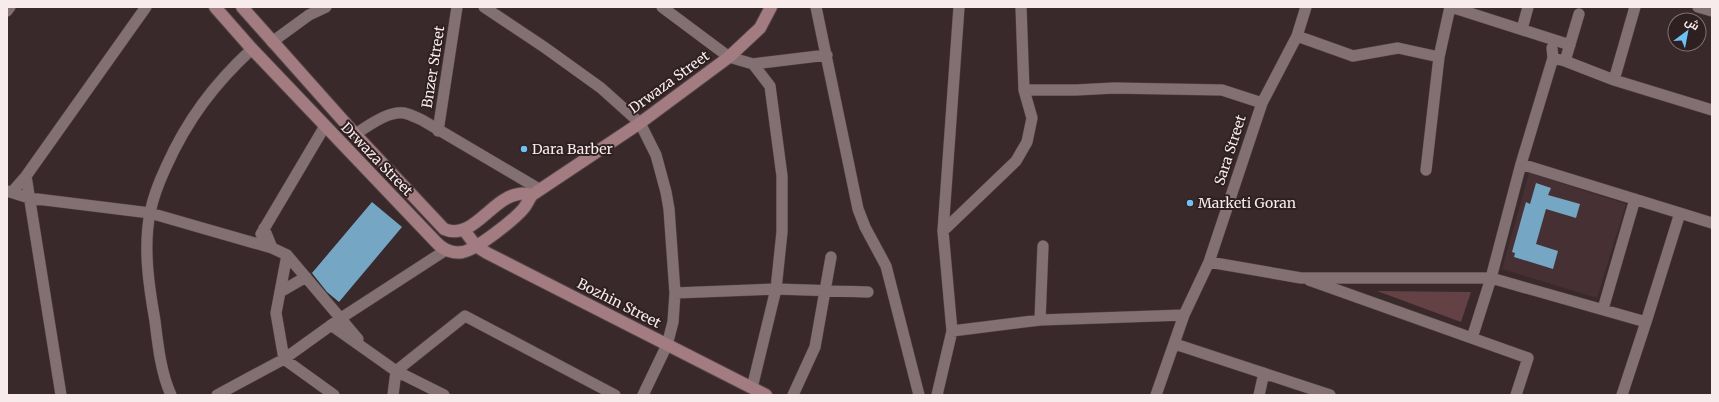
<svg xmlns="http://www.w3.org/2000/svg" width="1719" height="402" font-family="Merriweather,Cairo,serif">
	<rect width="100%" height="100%" fill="#39292a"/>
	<!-- built -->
	<path fill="#473033" d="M 1529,173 L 1626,204 L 1597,298 L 1502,269 Z"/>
	<!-- green -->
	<path fill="#644145" d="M 1377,291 L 1471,292 L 1461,322 Z"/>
	<!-- building -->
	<path fill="#75a6c4" d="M 1536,183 L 1551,188 L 1548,195 L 1580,204 L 1576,218 L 1546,209 L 1536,244 L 1558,251 L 1553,269 L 1514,257 L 1515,253 L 1512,252 L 1526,202 L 1530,204 Z
		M 372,202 L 402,227 L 339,302 L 327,292 L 312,273 Z"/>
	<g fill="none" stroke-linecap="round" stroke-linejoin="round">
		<!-- street casing -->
		<g stroke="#544547" stroke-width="12">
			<path id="street" d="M 484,7 L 544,47 L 601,88 L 640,123 L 656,155 L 666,192 L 669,209 L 675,293 L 673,322 L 667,345 L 643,395
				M 662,7 L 729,57 L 753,64 L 770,86 L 782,176 L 782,232 L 776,289 L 752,388
				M 816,7 L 858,209 L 865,227 L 886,266 L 919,395
				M 1451,7 L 1570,45
				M 1698,7 L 1712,11
				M 7,11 L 10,7
				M 1522,29 L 1528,7
				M 1297,36 L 1353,56 L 1398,48 L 1439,57
				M 272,42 L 309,15 L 326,7
				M 1552,48 L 1553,58 L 1521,164 L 1491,278 L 1646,322 L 1622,395
				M 1553,58 L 1565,61 L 1614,80 L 1712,110
				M 1565,61 L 1579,14
				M 753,64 L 827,55
				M 1614,80 L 1635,7
				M 1024,90 L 1076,90 L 1114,88 L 1222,90 L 1262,103
				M 438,131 L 457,7
				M 355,134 C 369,126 387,111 404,113 C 410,114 417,118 422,120 L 539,189
				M 1521,164 L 1712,223
				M 1426,170 L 1439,57 L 1450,7
				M 26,176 L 61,395
				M 7,191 L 29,198 L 150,213 L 272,248
				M 12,192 L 26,176 L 146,7
				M 264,228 L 272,248 L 287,255 L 276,313 L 284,359 L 334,395
				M 943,231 L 1016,161 L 1027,142 L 1032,118 L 1024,90 L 1021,7
				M 261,234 L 325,126
				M 287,255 L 358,339
				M 1209,262 L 1301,278 L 1491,278 L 1472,338
				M 1309,280 L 1528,358 L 1516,395
				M 280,292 L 306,277
				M 675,293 L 776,289 L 868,292
				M 1603,309 L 1635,199
				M 1040,320 L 1043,246
				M 1646,322 L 1680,213
				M 331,325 L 396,371 L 444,395
				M 952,331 L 1040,320 L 1184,315
				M 1175,344 L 1330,395
				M 171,395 C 161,373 158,346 155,321 C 149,287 143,248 150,213 C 153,197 159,182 166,167 C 187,120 214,84 252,49
				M 217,395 L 284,359 L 341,318 L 446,250
				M 393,395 L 396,371 L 465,316 L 615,395
				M 793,395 L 815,347 L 831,257
				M 937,395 L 952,331 L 943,231 L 959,7
				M 1156,395 L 1184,315 L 1209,262 L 1262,103 L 1297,36 L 1306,7
				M 1259,395 L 1264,373"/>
		</g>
		<!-- secondary casing -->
		<g stroke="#544547" stroke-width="14">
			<path id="secondary" d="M 215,7 L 252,49 L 435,241 C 442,249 451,254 463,252 C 477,249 514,220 524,208 C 527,204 529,199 532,195 L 640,123 L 729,57 L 760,28 L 771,7
				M 242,7 L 355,134 L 444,229 C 472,242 492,197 519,194 C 523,193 528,194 532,195
				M 464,230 L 476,246 L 487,253 L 766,395"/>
		</g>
		<!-- street -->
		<use href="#street" stroke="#837072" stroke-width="11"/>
		<!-- secondary -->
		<use href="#secondary" stroke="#a27c81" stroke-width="12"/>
	</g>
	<!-- markers -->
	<g fill="#6ec2f3" stroke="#2e1f21" stroke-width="1.5">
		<circle cx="524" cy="149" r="4"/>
		<circle cx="1190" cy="203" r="4"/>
	</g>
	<g text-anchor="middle" stroke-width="4" stroke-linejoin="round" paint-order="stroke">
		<!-- street labels -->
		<g font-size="14" fill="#f7ebec" stroke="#2e1f21">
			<text transform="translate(433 67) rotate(-81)" y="5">Bnzer Street</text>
			<text transform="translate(669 82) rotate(-36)" y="5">Drwaza Street</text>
			<text transform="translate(1230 150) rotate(-72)" y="5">Sara Street</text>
			<text transform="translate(377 159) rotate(46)" y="5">Drwaza Street</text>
			<text transform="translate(619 303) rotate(27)" y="5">Bozhin Street</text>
		</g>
		<!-- poi labels -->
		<g font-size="14" fill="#f7ebec" stroke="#2e1f21" text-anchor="start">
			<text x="532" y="154">Dara Barber</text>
			<text x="1198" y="208">Marketi Goran</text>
		</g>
	</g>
	<!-- border -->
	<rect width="1719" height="402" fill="none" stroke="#f7ebec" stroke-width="16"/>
	<!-- north arrow -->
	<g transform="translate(1687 32) rotate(32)"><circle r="19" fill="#2e1f21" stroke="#7e7172"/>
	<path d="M0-3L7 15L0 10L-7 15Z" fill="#6ec2f3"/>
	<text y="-6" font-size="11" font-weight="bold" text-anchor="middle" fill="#f7ebec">ش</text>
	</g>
</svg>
